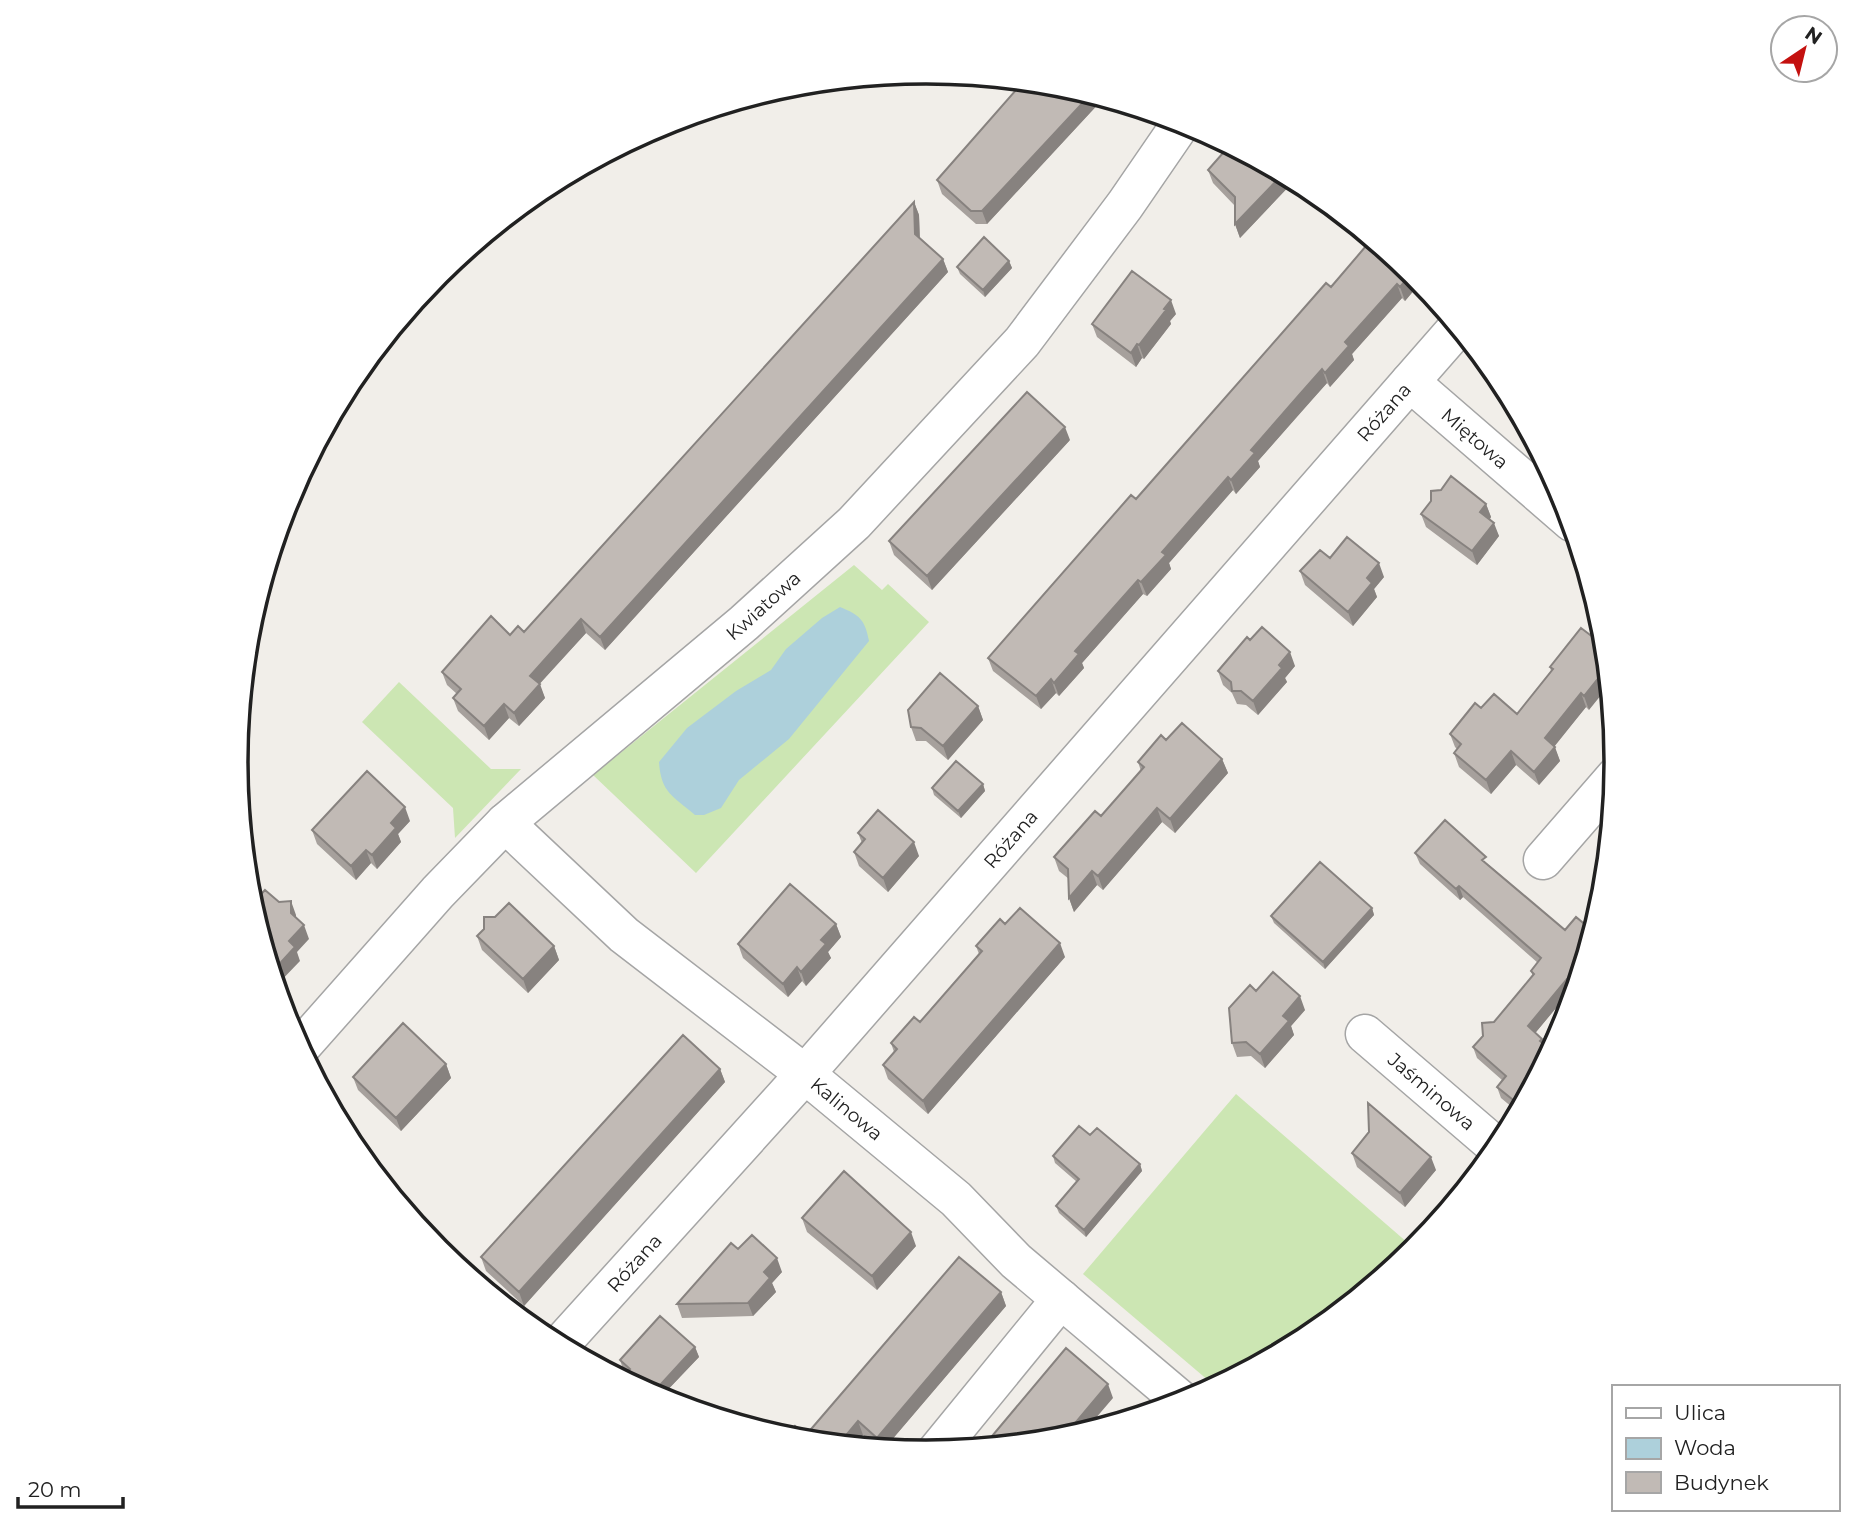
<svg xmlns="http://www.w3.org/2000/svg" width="1853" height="1525" font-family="Montserrat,sans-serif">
	<rect width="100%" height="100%" fill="#f1eee9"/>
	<!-- grass -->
	<path fill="#cce6b3" d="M 854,565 L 882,590 L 888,584 L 929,622 L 696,873 L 593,775 Z
		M 399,682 L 491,769 L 521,769 L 455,838 L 453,808 L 362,722 Z
		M 1236,1094 L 1416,1250 L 1310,1337 L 1216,1387 L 1083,1274 Z"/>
	<!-- water -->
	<path fill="#add0db" d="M 840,607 C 860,615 865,620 869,641 L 789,739 L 739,780 L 721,808 L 704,815 L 695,815 C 673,796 661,793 659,762 L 687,728 L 736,691 L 771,670 L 786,649 L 822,618 Z"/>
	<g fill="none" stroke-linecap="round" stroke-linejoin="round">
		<!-- minor casing -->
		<g stroke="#a5a5a5" stroke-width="41">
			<g id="minor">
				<path id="s1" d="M 1410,382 L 1572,522"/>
				<path id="s2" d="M 505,823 L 624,935 L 805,1074 L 956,1199 L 1016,1261 L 1184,1403"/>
				<path d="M 1543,860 L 1616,776"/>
				<path id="s3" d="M 1365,1034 L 1499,1149"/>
				<path id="s4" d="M 300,1048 L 438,892 L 505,823 L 744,623 L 854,523 L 1022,342 L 1125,205 L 1182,122"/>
				<path id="s5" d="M 559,1346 L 805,1074 L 1458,327"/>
				<path d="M 936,1452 L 1061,1299"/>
			</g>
		</g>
		<!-- minor -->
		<use href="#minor" stroke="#fff" stroke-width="38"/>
	</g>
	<!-- wall -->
	<path fill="#a6a09c" d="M 1102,100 L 987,224 L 976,224 L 942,194 L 937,180 Z
		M 1230,145 L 1295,180 L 1240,238 L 1235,224 L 1235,206 L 1213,183 L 1208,170 Z
		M 914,202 L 919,215 L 920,238 L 943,259 L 948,272 L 605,650 L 586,633 L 539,684 L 545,698 L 519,726 L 509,718 L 489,740 L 458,711 L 453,698 L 457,694 L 447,685 L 442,672 L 510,635 L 524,632 Z
		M 1009,261 L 1012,268 L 985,297 L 960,274 L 957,267 Z
		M 1415,274 L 1421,282 L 1405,301 L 1402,298 L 1352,354 L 1354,360 L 1330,387 L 1327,383 L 1305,407 L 1258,461 L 1260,467 L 1236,494 L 1233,490 L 1169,563 L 1171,569 L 1147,596 L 1143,594 L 1082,663 L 1084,668 L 1059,696 L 1056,693 L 1041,709 L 993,671 L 988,658 L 1136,499 L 1331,287 Z
		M 1176,314 L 1170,321 L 1171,324 L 1144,359 L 1142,358 L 1136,367 L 1097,337 L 1092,324 Z
		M 1070,440 L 932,590 L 894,555 L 889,541 Z
		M 1486,504 L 1491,517 L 1490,519 L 1499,536 L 1477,565 L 1426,527 L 1421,514 Z
		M 1330,558 L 1384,577 L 1374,589 L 1377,597 L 1353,626 L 1305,585 L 1300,571 Z
		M 1581,628 L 1589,710 L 1586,707 L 1554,746 L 1560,761 L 1539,785 L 1516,765 L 1491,794 L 1459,767 L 1454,753 L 1457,749 L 1455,747 L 1450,734 L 1481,708 L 1517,714 L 1551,671 L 1550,667 Z
		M 1250,640 L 1295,666 L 1285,678 L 1287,682 L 1258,715 L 1246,705 L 1237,704 L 1232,693 L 1223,685 L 1218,671 Z
		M 978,706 L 983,720 L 948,760 L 926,741 L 916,741 L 911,727 Z
		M 1166,740 L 1222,759 L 1228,773 L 1175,833 L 1162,822 L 1103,890 L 1097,885 L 1074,912 L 1069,898 L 1069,879 L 1059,871 L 1054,857 L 1101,816 L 1141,771 L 1138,762 Z
		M 983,784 L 985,791 L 961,818 L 934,795 L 932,788 Z
		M 410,821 L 398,834 L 401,842 L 377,869 L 371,863 L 356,880 L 317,844 L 312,830 Z
		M 858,833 L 919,856 L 888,892 L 859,866 L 854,852 L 862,843 Z
		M 1415,853 L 1489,865 L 1565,930 L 1594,932 L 1576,990 L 1571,990 L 1535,1033 L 1542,1039 L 1544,1044 L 1552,1051 L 1519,1113 L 1501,1098 L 1497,1087 L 1502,1080 L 1477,1058 L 1473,1047 L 1533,977 L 1531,971 L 1538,963 L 1463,897 L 1460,900 L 1420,864 Z
		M 1372,908 L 1374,915 L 1325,969 L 1274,923 L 1271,916 Z
		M 836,924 L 841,937 L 828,952 L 831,958 L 806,986 L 802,981 L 788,997 L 743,958 L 738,944 Z
		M 1005,924 L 1065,957 L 928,1114 L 888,1079 L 883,1065 L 894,1052 L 891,1043 L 920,1022 L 979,954 L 976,946 Z
		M 477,936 L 554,946 L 559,960 L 528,993 L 482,950 Z
		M 1256,991 L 1305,1010 L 1291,1026 L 1294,1035 L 1265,1068 L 1251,1056 L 1237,1057 L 1232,1043 Z
		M 446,1064 L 451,1078 L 401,1131 L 358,1090 L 353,1077 Z
		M 720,1069 L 725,1082 L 524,1306 L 486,1271 L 481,1257 Z
		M 1090,1135 L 1140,1164 L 1142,1171 L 1086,1237 L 1059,1213 L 1056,1206 L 1077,1182 L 1055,1163 L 1053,1156 Z
		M 1352,1153 L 1436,1170 L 1405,1207 L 1357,1167 Z
		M 802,1218 L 916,1246 L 877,1290 L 807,1232 Z
		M 738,1249 L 782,1272 L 772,1283 L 776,1292 L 753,1316 L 682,1318 L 677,1304 Z
		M 1001,1292 L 1006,1306 L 884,1449 L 879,1449 L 863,1435 L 806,1435 Z
		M 695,1347 L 699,1357 L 659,1399 L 624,1380 L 625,1379 L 624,1376 L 627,1373 L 623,1369 L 620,1360 Z"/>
	<!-- shaded-wall -->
	<path fill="#87827f" d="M 1091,94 L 1101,97 L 1102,100 L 987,224 L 982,211 Z
		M 1283,174 L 1295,180 L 1240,238 L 1235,224 Z
		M 914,202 L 919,215 L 920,248 L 915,234 Z
		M 943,259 L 948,272 L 605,650 L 600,637 Z
		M 1009,261 L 1012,268 L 985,297 L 983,290 Z
		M 1413,272 L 1421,282 L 1405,301 L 1400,287 Z
		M 1397,284 L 1402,298 L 1352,354 L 1354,360 L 1330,387 L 1325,373 L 1345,342 Z
		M 1171,300 L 1176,314 L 1170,321 L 1171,324 L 1144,359 L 1139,345 Z
		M 1137,344 L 1142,358 L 1136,367 L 1131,353 Z
		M 1322,369 L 1327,383 L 1258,461 L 1260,467 L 1236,494 L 1231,480 L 1251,450 Z
		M 1065,427 L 1070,440 L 932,590 L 927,576 Z
		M 1228,477 L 1233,490 L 1169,563 L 1171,569 L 1147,596 L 1141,582 L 1162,552 Z
		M 1486,504 L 1491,517 L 1485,526 L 1480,512 Z
		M 1494,523 L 1499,536 L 1477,565 L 1472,551 Z
		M 1379,563 L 1384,577 L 1374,589 L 1377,597 L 1353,626 L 1348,612 L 1367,578 Z
		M 1138,580 L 1143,594 L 1082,663 L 1084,668 L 1059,696 L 1054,683 L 1075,651 Z
		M 581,619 L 586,633 L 535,689 L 530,676 Z
		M 1290,652 L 1295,666 L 1285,678 L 1287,682 L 1258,715 L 1253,701 Z
		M 1608,666 L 1610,684 L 1589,710 L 1584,696 Z
		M 1051,679 L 1056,693 L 1041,709 L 1036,696 Z
		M 540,684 L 545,698 L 519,726 L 514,713 Z
		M 1581,693 L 1586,707 L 1550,752 L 1545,738 Z
		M 504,704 L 509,718 L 489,740 L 484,726 Z
		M 978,706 L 983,720 L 948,760 L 943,746 Z
		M 1555,747 L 1560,761 L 1539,785 L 1534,772 Z
		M 1511,751 L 1516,765 L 1491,794 L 1486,780 Z
		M 1222,759 L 1228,773 L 1175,833 L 1170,819 Z
		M 983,784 L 985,791 L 961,818 L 958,811 Z
		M 405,807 L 410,821 L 398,834 L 401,842 L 377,869 L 372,855 L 391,823 Z
		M 1157,808 L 1162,822 L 1103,890 L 1098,876 Z
		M 914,842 L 919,856 L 888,892 L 883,878 Z
		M 366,850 L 371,863 L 356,880 L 351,866 Z
		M 1092,871 L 1097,885 L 1074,912 L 1069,898 Z
		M 1459,886 L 1463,897 L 1460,900 L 1456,889 Z
		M 291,901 L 296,915 L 296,927 L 291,913 Z
		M 1372,908 L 1374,915 L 1325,969 L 1323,962 Z
		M 836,924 L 841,937 L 828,952 L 831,958 L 806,986 L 801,972 L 821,940 Z
		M 304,925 L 309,939 L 297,952 L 300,961 L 276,986 L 272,972 L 289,941 Z
		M 1060,943 L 1065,957 L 928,1114 L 923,1101 Z
		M 554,946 L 559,960 L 528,993 L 523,979 Z
		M 797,967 L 802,981 L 788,997 L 783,984 Z
		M 1567,979 L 1571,990 L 1532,1037 L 1528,1026 Z
		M 1300,996 L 1305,1010 L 1291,1026 L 1294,1035 L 1265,1068 L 1260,1054 L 1283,1016 Z
		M 446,1064 L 451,1078 L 401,1131 L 396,1118 Z
		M 720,1069 L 725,1082 L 524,1306 L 519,1292 Z
		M 1431,1157 L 1436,1170 L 1405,1207 L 1400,1193 Z
		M 1140,1164 L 1142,1171 L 1086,1237 L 1084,1230 Z
		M 911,1232 L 916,1246 L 877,1290 L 872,1276 Z
		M 777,1258 L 782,1272 L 772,1283 L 776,1292 L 753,1316 L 748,1303 L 764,1272 Z
		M 1001,1292 L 1006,1306 L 884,1449 L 881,1449 L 877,1438 Z
		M 695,1347 L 699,1357 L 659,1399 L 651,1395 Z
		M 1108,1384 L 1113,1398 L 1083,1433 L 1061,1440 Z
		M 858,1421 L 863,1435 L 853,1446 L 838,1445 Z"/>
	<!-- building -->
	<path fill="#c1bab5" stroke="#87827f" stroke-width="2" d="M 1024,81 L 1062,85 L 1091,94 L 982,211 L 971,211 L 937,180 Z
		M 1230,145 L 1283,174 L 1235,224 L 1235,197 L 1208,170 Z
		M 914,202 L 915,234 L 943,259 L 600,637 L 581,619 L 530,676 L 540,684 L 514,713 L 504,704 L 484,726 L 453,698 L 461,689 L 442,672 L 491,616 L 510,635 L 518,626 L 524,632 Z
		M 984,237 L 1009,261 L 983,290 L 957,267 Z
		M 1372,239 L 1413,272 L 1400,287 L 1397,284 L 1345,342 L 1349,346 L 1325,373 L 1322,369 L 1300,394 L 1251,450 L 1255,453 L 1231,480 L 1228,477 L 1162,552 L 1166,555 L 1141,582 L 1138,580 L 1075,651 L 1079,654 L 1054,683 L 1051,679 L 1036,696 L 988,658 L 1131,495 L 1136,499 L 1326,283 L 1331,287 Z
		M 1132,271 L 1171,300 L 1164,309 L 1166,310 L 1139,345 L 1137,344 L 1131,353 L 1092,324 Z
		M 1027,392 L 1065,427 L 927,576 L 889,541 Z
		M 1451,476 L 1486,504 L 1480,512 L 1494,523 L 1472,551 L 1421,514 L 1431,501 L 1431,491 L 1441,490 Z
		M 1347,537 L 1379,563 L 1367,578 L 1372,583 L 1348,612 L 1300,571 L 1320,550 L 1330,558 Z
		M 1262,627 L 1290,652 L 1279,665 L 1282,668 L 1253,701 L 1241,691 L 1232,691 L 1231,682 L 1218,671 L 1247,637 L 1250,640 Z
		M 1581,628 L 1606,647 L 1608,666 L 1584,696 L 1581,693 L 1545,738 L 1555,747 L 1534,772 L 1511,751 L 1486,780 L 1454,753 L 1461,744 L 1450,734 L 1475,703 L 1481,708 L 1494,694 L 1517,714 L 1553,669 L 1550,667 Z
		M 940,673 L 978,706 L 943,746 L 921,728 L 911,727 L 908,710 Z
		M 1182,723 L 1222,759 L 1170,819 L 1157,808 L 1098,876 L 1092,871 L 1069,898 L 1068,869 L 1054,857 L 1095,811 L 1101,816 L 1144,767 L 1138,762 L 1161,735 L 1166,740 Z
		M 956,761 L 983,784 L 958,811 L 932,788 Z
		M 367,771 L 405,807 L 391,823 L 396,828 L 372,855 L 366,850 L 351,866 L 312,830 Z
		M 878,810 L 914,842 L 883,878 L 854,852 L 865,839 L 858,833 Z
		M 1445,820 L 1486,857 L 1482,860 L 1565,930 L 1576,917 L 1594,932 L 1580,978 L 1567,979 L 1528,1026 L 1542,1039 L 1540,1041 L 1552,1051 L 1522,1107 L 1497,1087 L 1506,1076 L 1473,1047 L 1483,1036 L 1482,1023 L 1494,1022 L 1534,974 L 1531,971 L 1541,958 L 1459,886 L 1456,889 L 1415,853 Z
		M 1320,862 L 1372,908 L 1323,962 L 1271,916 Z
		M 790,884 L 836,924 L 821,940 L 826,944 L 801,972 L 797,967 L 783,984 L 738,944 Z
		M 265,890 L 279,902 L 291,901 L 291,913 L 304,925 L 289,941 L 295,947 L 272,972 L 251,905 Z
		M 509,903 L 554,946 L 523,979 L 477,936 L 484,929 L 484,917 L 495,917 Z
		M 1020,908 L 1060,943 L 923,1101 L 883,1065 L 897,1049 L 891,1043 L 914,1017 L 920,1022 L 982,951 L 976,946 L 1000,919 L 1005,924 Z
		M 1273,972 L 1300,996 L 1283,1016 L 1289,1021 L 1260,1054 L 1246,1042 L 1232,1043 L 1229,1008 L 1250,985 L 1256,991 Z
		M 403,1023 L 446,1064 L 396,1118 L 353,1077 Z
		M 683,1035 L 720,1069 L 519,1292 L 481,1257 Z
		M 1368,1103 L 1431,1157 L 1400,1193 L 1352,1153 L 1369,1132 Z
		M 1079,1126 L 1090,1135 L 1097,1128 L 1140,1164 L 1084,1230 L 1056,1206 L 1079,1179 L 1053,1156 Z
		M 844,1171 L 911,1232 L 872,1276 L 802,1218 Z
		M 752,1235 L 777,1258 L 764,1272 L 770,1278 L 748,1303 L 677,1304 L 731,1243 L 738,1249 Z
		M 959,1257 L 1001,1292 L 877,1438 L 858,1421 L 838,1445 L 791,1440 L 786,1438 L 795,1426 L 806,1435 Z
		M 660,1316 L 695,1347 L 651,1395 L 624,1380 L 626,1378 L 624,1376 L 630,1369 L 620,1360 Z
		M 1066,1348 L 1108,1384 L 1061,1440 L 982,1448 Z"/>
	<g text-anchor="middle" stroke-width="5" stroke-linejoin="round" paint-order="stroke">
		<!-- street labels -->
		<g font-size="19" fill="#212121" stroke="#fff">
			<text dy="7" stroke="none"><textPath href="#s5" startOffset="1246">Różana</textPath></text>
			<text dy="7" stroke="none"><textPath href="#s1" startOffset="86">Miętowa</textPath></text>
			<text dy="7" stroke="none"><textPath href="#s4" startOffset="642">Kwiatowa</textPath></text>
			<text dy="7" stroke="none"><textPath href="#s5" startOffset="679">Różana</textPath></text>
			<text dy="7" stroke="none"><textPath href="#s3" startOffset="88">Jaśminowa</textPath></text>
			<text dy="7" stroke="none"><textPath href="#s2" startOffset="446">Kalinowa</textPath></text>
			<text dy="7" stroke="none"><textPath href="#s5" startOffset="112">Różana</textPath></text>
		</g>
	</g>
	<!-- crop -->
	<path d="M0 0H1853V1525H0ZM248 762a678 678 0 1 1 1356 0a678 678 0 1 1-1356 0Z" fill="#fff" fill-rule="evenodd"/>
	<path fill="none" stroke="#212121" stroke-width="3.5" d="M248 762a678 678 0 1 1 1356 0a678 678 0 1 1-1356 0Z"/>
	<!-- legend -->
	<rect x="1612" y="1385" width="228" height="126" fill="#ffffff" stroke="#a6a6a6" stroke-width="2"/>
	<rect x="1626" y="1408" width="35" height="10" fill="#ffffff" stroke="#a6a6a6" stroke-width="2"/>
	<text x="1674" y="1420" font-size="21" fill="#212121">Ulica</text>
	<rect x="1626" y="1438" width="35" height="21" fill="#add0db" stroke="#a6a6a6" stroke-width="2"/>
	<text x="1674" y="1455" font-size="21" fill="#212121">Woda</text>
	<rect x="1626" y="1472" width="35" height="21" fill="#c1bab5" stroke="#a6a6a6" stroke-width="2"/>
	<text x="1674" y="1490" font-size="21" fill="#212121">Budynek</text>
	<!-- north arrow -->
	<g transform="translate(1804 49) rotate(35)"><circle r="33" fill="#ffffff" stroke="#a6a6a6" stroke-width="2"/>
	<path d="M0-5L12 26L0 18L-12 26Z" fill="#c4110f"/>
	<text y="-10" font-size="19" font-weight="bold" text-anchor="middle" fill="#212121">N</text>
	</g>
	<!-- scale -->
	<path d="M18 1497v10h105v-10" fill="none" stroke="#212121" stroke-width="3.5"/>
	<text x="28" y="1497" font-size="21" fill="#212121" stroke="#ffffff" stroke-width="5" paint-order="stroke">20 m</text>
</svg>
